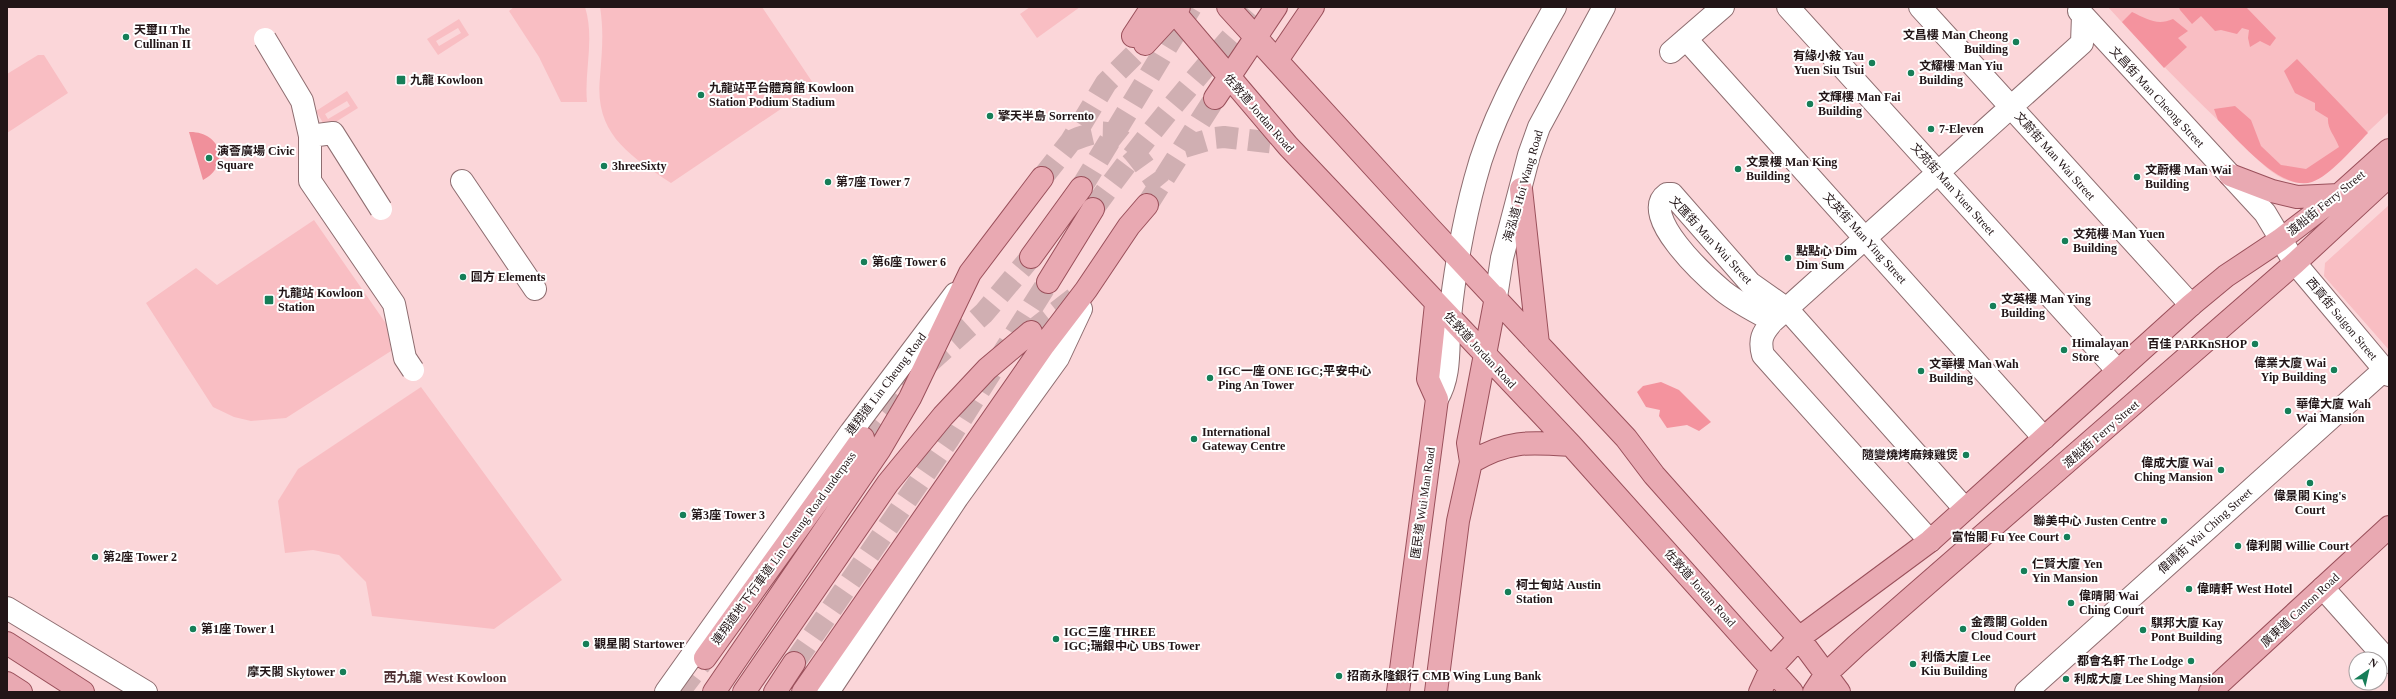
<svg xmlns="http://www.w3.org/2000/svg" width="2396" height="699" font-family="'Times New Roman','Noto Sans TC',serif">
	<rect width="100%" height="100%" fill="#fbd6d9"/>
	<!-- green -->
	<path fill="#f9bec3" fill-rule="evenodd" d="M 514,7 L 585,7 C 595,39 584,71 587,102 L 561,102 L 539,57 L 509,11 Z
		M 600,7 L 762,7 L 815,86 L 671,183 C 629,155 594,134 600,77 C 602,52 604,31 600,7 Z
		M 1030,7 L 1080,7 L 1037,38 L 1020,14 Z
		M 2108,7 L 2389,7 L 2389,112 L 2319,178 C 2308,184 2296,184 2284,179 C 2266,171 2252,153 2238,139 C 2193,97 2150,53 2108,7 Z
		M 459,19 L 469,35 L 438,55 L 427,39 ZM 458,28 L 461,33 L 439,46 L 436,41 Z
		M 38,55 L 44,55 L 68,93 L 7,133 L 7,74 Z
		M 347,91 L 358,108 L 326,128 L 316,111 ZM 347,101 L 350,106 L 328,119 L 325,114 Z
		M 2389,205 L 2389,350 L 2324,276 L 2325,263 Z
		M 314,220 L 387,325 L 391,351 L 286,418 L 251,421 L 234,417 L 213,407 L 146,303 L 196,268 L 217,285 Z
		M 421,387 L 562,580 L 494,629 L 372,616 L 366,582 L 339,555 L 313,550 L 285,553 L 278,501 L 298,469 Z"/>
	<!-- forest -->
	<path fill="#f4939e" d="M 2179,7 L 2246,7 L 2276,38 L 2270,46 L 2260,41 L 2250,47 L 2248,38 L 2249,30 L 2242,28 L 2237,34 L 2221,30 L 2215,31 L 2201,16 L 2192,24 L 2180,10 Z
		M 2132,12 C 2147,19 2157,26 2173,19 L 2188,31 L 2178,38 L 2187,47 L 2164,68 L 2122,22 Z
		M 2297,59 L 2368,133 C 2354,147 2330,176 2312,182 C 2281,192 2238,140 2218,120 L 2214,109 L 2235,106 L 2251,120 L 2261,146 L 2281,165 L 2306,169 L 2339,147 C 2335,136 2327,129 2328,118 L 2315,110 L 2315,103 L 2295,93 L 2284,71 Z
		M 1661,382 L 1679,390 L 1711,422 L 1699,431 L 1687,425 L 1667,428 L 1659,416 L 1660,410 L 1646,407 L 1637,392 L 1643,386 Z"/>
	<!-- water -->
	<path fill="#f0909b" d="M 189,132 C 221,131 231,165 203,180 Z"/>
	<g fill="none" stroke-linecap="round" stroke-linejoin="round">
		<!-- major-tunnel -->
		<path stroke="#d0afb2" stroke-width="22" stroke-dasharray="22 11" stroke-linecap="butt" d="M 1071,141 C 1081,137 1095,131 1107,133 C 1129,138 1147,171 1160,187
			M 1184,147 L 1214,138 L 1224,137 L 1275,143
			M 1042,178 L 1071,141 L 1106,83 L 1145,44
			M 1081,188 L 1191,7
			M 1147,205 L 1215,98
			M 1093,209 C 1144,138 1200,72 1258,7
			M 1031,332 L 1077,296
			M 863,438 L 914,376 L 984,313 L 1031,257
			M 794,663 L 948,440 L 1048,282
			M 679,692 L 705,658"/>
		<!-- minor casing -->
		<g stroke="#8e6d70" stroke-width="24">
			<path id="minor" d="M 1788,7 L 2118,371
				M 1920,7 L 2191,305
				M 2079,11 L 2265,213 L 2295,263 L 2389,375
				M 1686,39 L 2044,438
				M 1671,52 L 1723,7
				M 462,181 L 535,289
				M 1496,297 L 1502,258 L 1529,155 L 1539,127 L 1604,7
				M 1773,321 C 1756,312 1738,303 1723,291 C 1705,276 1638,215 1667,194 L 1672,194 L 1750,283 L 1787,309 L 1965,509
				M 1437,399 C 1452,374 1447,345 1450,317 C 1454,275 1464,220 1475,180 C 1491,118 1524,62 1555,7
				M 1930,541 L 1763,355 C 1759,340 1762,333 1773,321 L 2082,43 L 2083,16
				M 2323,588 L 2389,662
				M 7,608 L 146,692
				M 666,692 L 851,432 L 955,294
				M 828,692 L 957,498 L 1058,358 L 1081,309
				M 2026,692 L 2384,370"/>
		</g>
		<!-- major casing -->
		<g stroke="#9a505b" stroke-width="24">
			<path id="major" d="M 1170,7 L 1288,146 L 1571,445 L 1792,692
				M 1228,7 L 1428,226 L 1626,438 L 1654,475 L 1799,638 L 1839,692
				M 1133,36 L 1152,7
				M 1145,44 L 1179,7
				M 1277,60 L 1313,7
				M 1215,98 L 1276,7
				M 2230,175 L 2272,191 L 2297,197 L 2339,195
				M 1521,189 L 1538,344
				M 1031,257 L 1081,188
				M 1048,282 L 1093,209
				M 1471,462 C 1509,440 1528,442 1571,445
				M 7,643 L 83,692
				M 705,658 L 863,438
				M 7,683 L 21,692
				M 714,692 L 880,449 L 910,398 L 970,273 L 1042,178
				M 744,692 L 888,483 L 943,416 L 987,369 L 1031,332
				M 775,692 L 794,663
				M 803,692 L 1044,345 L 1086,290 L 1129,226 L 1147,205
				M 1398,692 L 1437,399 L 1428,379 L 1436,304
				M 1436,692 L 1458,521 L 1471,462 L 1468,443 L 1496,297
				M 1760,692 L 1771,668 L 1799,638 L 1930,541 L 2191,305 L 2226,276 L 2280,240 L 2339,195 L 2389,150
				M 1814,692 L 1826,674 L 1857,645 L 2295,263 L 2389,176
				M 2210,692 L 2389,527"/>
		</g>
		<!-- minor -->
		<use href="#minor" stroke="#fff" stroke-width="22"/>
		<!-- major -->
		<use href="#major" stroke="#e9a9b2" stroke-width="22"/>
		<!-- minor-bridge casing -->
		<g stroke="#8e6d70" stroke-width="24" stroke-linecap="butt">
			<path id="minor-bridge" d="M 265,39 L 302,101 L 310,136 L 333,133 L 381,209
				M 310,136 L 310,181 L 394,304 L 405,358 L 413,370"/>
		</g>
		<!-- minor-bridge -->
		<use href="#minor-bridge" stroke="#fff" stroke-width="22"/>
	</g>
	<!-- markers -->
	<g fill="#167e58" stroke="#fff" stroke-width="1.5">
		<circle cx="126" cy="37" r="4"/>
		<circle cx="2016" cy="42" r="4"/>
		<circle cx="1872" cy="63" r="4"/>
		<circle cx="1911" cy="73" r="4"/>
		<rect x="396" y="75" width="10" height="10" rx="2"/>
		<circle cx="701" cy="95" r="4"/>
		<circle cx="1810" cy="104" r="4"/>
		<circle cx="990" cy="116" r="4"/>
		<circle cx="1931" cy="129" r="4"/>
		<circle cx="209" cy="158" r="4"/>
		<circle cx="604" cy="166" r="4"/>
		<circle cx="1738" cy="169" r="4"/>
		<circle cx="2137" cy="177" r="4"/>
		<circle cx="828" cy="182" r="4"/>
		<circle cx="2065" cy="241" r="4"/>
		<circle cx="1788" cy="258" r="4"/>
		<circle cx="864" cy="262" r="4"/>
		<circle cx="463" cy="277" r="4"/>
		<rect x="264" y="295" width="10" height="10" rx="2"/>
		<circle cx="1993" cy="306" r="4"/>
		<circle cx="2255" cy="344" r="4"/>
		<circle cx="2064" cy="350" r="4"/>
		<circle cx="2334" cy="370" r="4"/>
		<circle cx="1921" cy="371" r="4"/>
		<circle cx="1210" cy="378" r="4"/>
		<circle cx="2288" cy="411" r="4"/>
		<circle cx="1194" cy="439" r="4"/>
		<circle cx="1966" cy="455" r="4"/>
		<circle cx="2221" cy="470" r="4"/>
		<circle cx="2310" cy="483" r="4"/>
		<circle cx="683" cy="515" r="4"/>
		<circle cx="2164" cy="521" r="4"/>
		<circle cx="2067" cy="537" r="4"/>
		<circle cx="2238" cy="546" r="4"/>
		<circle cx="95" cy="557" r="4"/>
		<circle cx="2024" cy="571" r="4"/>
		<circle cx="2189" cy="589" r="4"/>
		<circle cx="1508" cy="592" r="4"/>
		<circle cx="2071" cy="603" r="4"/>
		<circle cx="193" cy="629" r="4"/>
		<circle cx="1963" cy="629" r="4"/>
		<circle cx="2143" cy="630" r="4"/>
		<circle cx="1056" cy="639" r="4"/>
		<circle cx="586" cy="644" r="4"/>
		<circle cx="2191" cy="661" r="4"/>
		<circle cx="1913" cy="664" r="4"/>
		<circle cx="343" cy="672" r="4"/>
		<circle cx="1339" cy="676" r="4"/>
		<circle cx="2066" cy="679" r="4"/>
	</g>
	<g text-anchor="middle" stroke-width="4" stroke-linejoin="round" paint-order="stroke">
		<!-- poi labels -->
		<g font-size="12" font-weight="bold" fill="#221517" stroke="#fff" text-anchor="start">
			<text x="134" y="34">天璽II The<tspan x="134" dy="14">Cullinan II</tspan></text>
			<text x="2008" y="39" text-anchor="end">文昌樓 Man Cheong<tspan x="2008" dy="14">Building</tspan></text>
			<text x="1864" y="60" text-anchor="end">有緣小敍 Yau<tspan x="1864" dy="14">Yuen Siu Tsui</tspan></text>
			<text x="1919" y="70">文耀樓 Man Yiu<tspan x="1919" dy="14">Building</tspan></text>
			<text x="410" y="84">九龍 Kowloon</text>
			<text x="709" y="92">九龍站平台體育館 Kowloon<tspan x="709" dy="14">Station Podium Stadium</tspan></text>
			<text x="1818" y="101">文輝樓 Man Fai<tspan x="1818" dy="14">Building</tspan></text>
			<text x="998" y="120">擎天半島 Sorrento</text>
			<text x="1939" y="133">7-Eleven</text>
			<text x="217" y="155">演薈廣場 Civic<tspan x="217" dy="14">Square</tspan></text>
			<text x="1746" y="166">文景樓 Man King<tspan x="1746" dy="14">Building</tspan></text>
			<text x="612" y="170">3hreeSixty</text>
			<text x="2145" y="174">文蔚樓 Man Wai<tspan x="2145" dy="14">Building</tspan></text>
			<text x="836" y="186">第7座 Tower 7</text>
			<text x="2073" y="238">文苑樓 Man Yuen<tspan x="2073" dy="14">Building</tspan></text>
			<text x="1796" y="255">點點心 Dim<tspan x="1796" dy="14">Dim Sum</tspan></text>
			<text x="872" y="266">第6座 Tower 6</text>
			<text x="471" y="281">圓方 Elements</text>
			<text x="278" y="297">九龍站 Kowloon<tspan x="278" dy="14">Station</tspan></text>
			<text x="2001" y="303">文英樓 Man Ying<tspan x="2001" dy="14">Building</tspan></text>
			<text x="2072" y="347">Himalayan<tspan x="2072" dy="14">Store</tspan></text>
			<text x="2247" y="348" text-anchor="end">百佳 PARKnSHOP</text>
			<text x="2326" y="367" text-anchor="end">偉業大廈 Wai<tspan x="2326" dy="14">Yip Building</tspan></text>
			<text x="1929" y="368">文華樓 Man Wah<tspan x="1929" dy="14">Building</tspan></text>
			<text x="1218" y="375">IGC一座 ONE IGC;平安中心<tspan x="1218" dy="14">Ping An Tower</tspan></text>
			<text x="2296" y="408">華偉大廈 Wah<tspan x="2296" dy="14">Wai Mansion</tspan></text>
			<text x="1202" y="436">International<tspan x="1202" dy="14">Gateway Centre</tspan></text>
			<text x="1958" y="459" text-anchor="end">隨變燒烤麻辣雞煲</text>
			<text x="2213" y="467" text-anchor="end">偉成大廈 Wai<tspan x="2213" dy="14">Ching Mansion</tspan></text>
			<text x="2310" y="500" text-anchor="middle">偉景閣 King's<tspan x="2310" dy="14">Court</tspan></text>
			<text x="691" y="519">第3座 Tower 3</text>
			<text x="2156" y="525" text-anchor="end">聯美中心 Justen Centre</text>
			<text x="2059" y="541" text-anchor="end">富怡閣 Fu Yee Court</text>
			<text x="2246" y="550">偉利閣 Willie Court</text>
			<text x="103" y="561">第2座 Tower 2</text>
			<text x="2032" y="568">仁賢大廈 Yen<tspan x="2032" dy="14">Yin Mansion</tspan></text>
			<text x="1516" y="589">柯士甸站 Austin<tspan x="1516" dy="14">Station</tspan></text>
			<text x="2197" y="593">偉晴軒 West Hotel</text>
			<text x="2079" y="600">偉晴閣 Wai<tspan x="2079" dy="14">Ching Court</tspan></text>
			<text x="1971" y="626">金霞閣 Golden<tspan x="1971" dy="14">Cloud Court</tspan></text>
			<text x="2151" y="627">騏邦大廈 Kay<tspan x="2151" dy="14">Pont Building</tspan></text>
			<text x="201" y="633">第1座 Tower 1</text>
			<text x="1064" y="636">IGC三座 THREE<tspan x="1064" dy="14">IGC;瑞銀中心 UBS Tower</tspan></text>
			<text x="594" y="648">觀星閣 Startower</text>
			<text x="1921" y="661">利僑大廈 Lee<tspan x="1921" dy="14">Kiu Building</tspan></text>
			<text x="2183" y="665" text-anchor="end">都會名軒 The Lodge</text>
			<text x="335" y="676" text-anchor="end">摩天閣 Skytower</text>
			<text x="1347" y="680">招商永隆銀行 CMB Wing Lung Bank</text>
			<text x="2074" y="683">利成大廈 Lee Shing Mansion</text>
		</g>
		<!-- street labels -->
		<g font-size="12" fill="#221517" stroke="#fff">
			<text transform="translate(2157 97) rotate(47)" y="4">文昌街 Man Cheong Street</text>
			<text transform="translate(1259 113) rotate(49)" y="4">佐敦道 Jordan Road</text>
			<text transform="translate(2055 156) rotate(48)" y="4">文蔚街 Man Wai Street</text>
			<text transform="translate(1523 186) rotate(-74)" y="4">海泓道 Hoi Wang Road</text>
			<text transform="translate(1953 189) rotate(48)" y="4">文苑街 Man Yuen Street</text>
			<text transform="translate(2326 203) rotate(-39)" y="4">渡船街 Ferry Street</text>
			<text transform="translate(1865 238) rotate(48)" y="4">文英街 Man Ying Street</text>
			<text transform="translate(1711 240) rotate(47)" y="4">文匯街 Man Wui Street</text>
			<text transform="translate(2342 319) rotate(50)" y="4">西貢街 Saigon Street</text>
			<text transform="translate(1480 350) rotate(47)" y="4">佐敦道 Jordan Road</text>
			<text transform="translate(886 384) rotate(-53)" y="4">連翔道 Lin Cheung Road</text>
			<text transform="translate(2101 434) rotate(-41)" y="4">渡船街 Ferry Street</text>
			<text transform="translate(1423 503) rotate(-82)" y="4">匯民道 Wui Man Road</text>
			<text transform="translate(2205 531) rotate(-42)" y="4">偉晴街 Wai Ching Street</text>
			<text transform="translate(784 548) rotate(-54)" y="4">連翔道地下行車道 Lin Cheung Road underpass</text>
			<text transform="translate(1700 588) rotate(48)" y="4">佐敦道 Jordan Road</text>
			<text transform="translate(2300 610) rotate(-43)" y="4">廣東道 Canton Road</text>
		</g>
		<!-- neighbourhood labels -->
		<g font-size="13" font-weight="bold" fill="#503336" stroke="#fff">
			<text x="445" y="682">西九龍 West Kowloon</text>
		</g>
	</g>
	<!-- border -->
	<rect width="2396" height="699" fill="none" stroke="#221517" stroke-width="16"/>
	<!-- north arrow -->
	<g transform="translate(2368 671) rotate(34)"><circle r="19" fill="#ffffff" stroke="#a7a1a2"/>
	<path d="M0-3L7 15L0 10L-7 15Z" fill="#167e58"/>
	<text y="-6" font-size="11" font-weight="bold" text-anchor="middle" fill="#221517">N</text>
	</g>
</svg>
